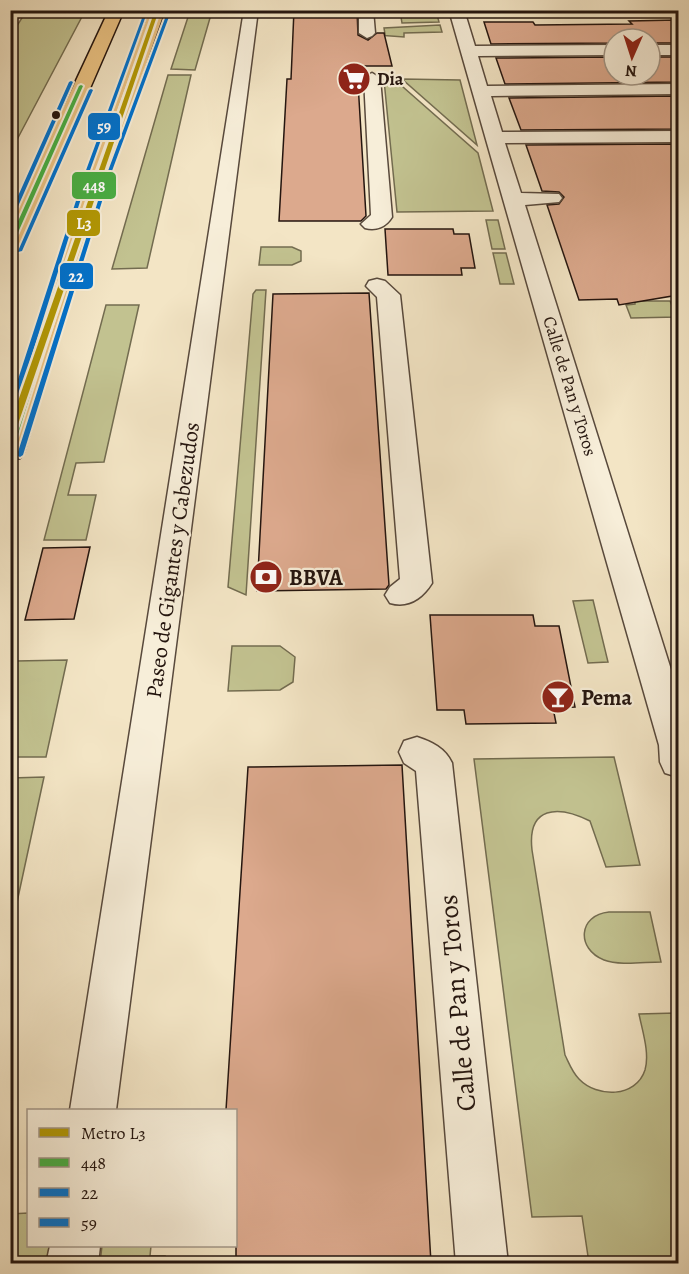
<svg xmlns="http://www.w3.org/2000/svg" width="689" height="1274" font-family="Alegreya,serif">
	<rect width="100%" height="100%" fill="#f3e5c5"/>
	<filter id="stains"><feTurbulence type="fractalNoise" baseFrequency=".00333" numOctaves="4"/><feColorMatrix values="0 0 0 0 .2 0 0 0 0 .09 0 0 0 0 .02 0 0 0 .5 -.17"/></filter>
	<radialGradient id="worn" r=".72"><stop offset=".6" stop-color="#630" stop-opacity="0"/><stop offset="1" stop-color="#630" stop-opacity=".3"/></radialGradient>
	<!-- green -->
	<path fill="#c2c290" stroke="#736c50" stroke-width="1.5" d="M 27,10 L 85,11 L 11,151 L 11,35 Z
		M 190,11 L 212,11 L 195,70 L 171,69 Z
		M 407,11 L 436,11 L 439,22 L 402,23 L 401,17 L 409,17 Z
		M 440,25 L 442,32 L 404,33 L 404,37 L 377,35 L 385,34 L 384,28 Z
		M 168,75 L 191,75 L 147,268 L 112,269 Z
		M 402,79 L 460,80 L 477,145 Z
		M 384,80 L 395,80 L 478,153 L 493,211 L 397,212 Z
		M 486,220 L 498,220 L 505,249 L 492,249 Z
		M 261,247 L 292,247 L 301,251 L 301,261 L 292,265 L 259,265 Z
		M 493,253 L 506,253 L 514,284 L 500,284 Z
		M 256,290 L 266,290 L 246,595 L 228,587 L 253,294 Z
		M 635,301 L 670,301 L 677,317 L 631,318 L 626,305 L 635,304 Z
		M 106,305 L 139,305 L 104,462 L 76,463 L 68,495 L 96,495 L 86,540 L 44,540 Z
		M 593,600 L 608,662 L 588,663 L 573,601 Z
		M 232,646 L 280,646 L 295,657 L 293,682 L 280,690 L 228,691 Z
		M 67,660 L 46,757 L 11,757 L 11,682 L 16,661 Z
		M 614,757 L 640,865 L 606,867 L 590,821 C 558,805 527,806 532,850 L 565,1055 C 569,1063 572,1072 579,1079 C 597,1098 636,1098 645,1070 C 650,1053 642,1030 639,1014 L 676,1013 L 678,1026 L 678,1263 L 589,1263 L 582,1216 L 532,1217 L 474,759 Z
		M 44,777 L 11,930 L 11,778 Z
		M 609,912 L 650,912 L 661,962 C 644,962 620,966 604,960 C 576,949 578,915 609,912 Z
		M 28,1213 L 28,1246 L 49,1246 L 47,1263 L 11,1263 L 10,1214 Z
		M 102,1246 L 151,1246 L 150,1256 L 165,1256 L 165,1263 L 100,1263 Z"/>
	<!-- building -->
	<path fill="#dca98d" stroke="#24150f" stroke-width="1.5" d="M 294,10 L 357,10 L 358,35 L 368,40 L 377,33 L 384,33 L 392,66 L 357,66 L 366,216 L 361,221 L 279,221 L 287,79 L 291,79 Z
		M 678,20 L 678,43 L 650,43 L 650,39 L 614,39 L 614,43 L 491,44 L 484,22 L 533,22 L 535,25 L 632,24 L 629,21 Z
		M 614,57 L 614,75 L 650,75 L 650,57 L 678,57 L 678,82 L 505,84 L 496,58 Z
		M 678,96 L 678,129 L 521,130 L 509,98 Z
		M 678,144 L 678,295 L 619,305 L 617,299 L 579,300 L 547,205 L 559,204 L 564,197 L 559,192 L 542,191 L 526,145 Z
		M 385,229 L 453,229 L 454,234 L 469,234 L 475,268 L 461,268 L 462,275 L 388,275 Z
		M 369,293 L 389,585 L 386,589 L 257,591 L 273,294 Z
		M 90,547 L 74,619 L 25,620 L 43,548 Z
		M 430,615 L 533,615 L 535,626 L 559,626 L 575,707 L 553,708 L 556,723 L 466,724 L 464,710 L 437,710 Z
		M 402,765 L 431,1263 L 236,1263 L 236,1110 L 226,1110 L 248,767 Z"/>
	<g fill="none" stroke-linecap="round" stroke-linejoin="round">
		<!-- minor casing -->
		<g stroke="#58493c" stroke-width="3">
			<path id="minor" d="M 244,10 L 258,10 L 116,1110 L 70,1110 Z
				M 359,10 L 373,10 L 375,33 L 372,36 L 367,38 L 359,33 Z
				M 449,10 L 464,10 L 475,46 L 614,45 L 614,55 L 478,56 L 487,86 L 678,84 L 678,94 L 491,96 L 502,132 L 678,131 L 678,142 L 505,143 L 521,193 L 559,194 L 562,198 L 559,202 L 525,205 L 678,692 L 678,777 L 665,773 L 660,762 L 659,745 Z
				M 650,45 L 678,45 L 678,55 L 650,55 Z
				M 372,73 L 380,78 L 392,217 C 386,227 376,231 365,228 L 361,224 L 371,215 L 364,78 Z
				M 26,202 L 33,204 L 36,208 L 33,212 L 10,217 L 10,205 Z
				M 377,279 L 385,281 L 400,295 L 432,583 C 422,599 408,608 390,603 L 385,595 L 390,587 L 400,579 L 377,297 L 366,286 L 369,281 Z
				M 417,737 C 432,742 445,748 452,763 L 508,1264 L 456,1264 L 416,771 L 404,763 L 399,752 L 404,741 Z
				M 50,1246 L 100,1246 L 98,1264 L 46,1264 Z"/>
		</g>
		<!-- major casing -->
		<g stroke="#24150f" stroke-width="3">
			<path id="major" d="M 109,10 L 124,10 L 21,247 L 18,252 L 10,253 L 10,222 Z
				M 150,10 L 165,10 L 107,176 L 24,452 L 20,458 L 10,460 L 10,409 L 87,176 Z"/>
		</g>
		<!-- minor -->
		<use href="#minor" fill="#f7eed9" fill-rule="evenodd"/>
		<!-- major -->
		<use href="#major" fill="#eac282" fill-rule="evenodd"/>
		<!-- bus-1 casing -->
		<g stroke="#f7eed9" stroke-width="4">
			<path id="bus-1" d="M 156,10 L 159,10 L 99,176 L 13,450 L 10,452 L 10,439 L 95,176 Z
				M 81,85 L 83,86 L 12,246 L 10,247 L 10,239 L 79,86 Z"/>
		</g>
		<!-- bus-2 casing -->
		<g stroke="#f7eed9" stroke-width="4">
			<path id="bus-2" d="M 167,13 L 170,14 L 109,179 L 23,455 L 20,457 L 18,456 L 17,455 L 105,179 Z
				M 91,89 L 93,90 L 22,251 L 18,252 L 18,251 L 89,90 Z"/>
		</g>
		<!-- bus-3 casing -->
		<g stroke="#f7eed9" stroke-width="4">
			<path id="bus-3" d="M 145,10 L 148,10 L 89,173 L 13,415 L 10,417 L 10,404 L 85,173 Z
				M 71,81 L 73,82 L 12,220 L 10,221 L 10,214 L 69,82 Z"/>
		</g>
		<!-- bus-1 -->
		<use href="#bus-1" fill="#48af44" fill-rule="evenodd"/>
		<!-- bus-2 -->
		<use href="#bus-2" fill="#0072ce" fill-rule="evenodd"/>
		<!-- bus-3 -->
		<use href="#bus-3" fill="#0072ce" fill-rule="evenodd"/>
		<!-- metro-1 casing -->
		<g stroke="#f7eed9" stroke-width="5">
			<path id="metro-1" d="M 155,10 L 159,10 L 14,436 L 10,438 L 10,424 Z"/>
		</g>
		<!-- metro-1 -->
		<use href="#metro-1" fill="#b29805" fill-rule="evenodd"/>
	</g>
	<!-- icons -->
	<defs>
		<g id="supermarket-disc" transform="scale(1.725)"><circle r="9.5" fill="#8f2418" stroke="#f7eed9"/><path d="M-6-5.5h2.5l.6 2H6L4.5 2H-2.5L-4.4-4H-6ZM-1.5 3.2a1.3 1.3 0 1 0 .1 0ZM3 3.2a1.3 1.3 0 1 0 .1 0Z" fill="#fff"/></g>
		<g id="bank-disc" transform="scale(1.725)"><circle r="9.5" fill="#8f2418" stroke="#f7eed9"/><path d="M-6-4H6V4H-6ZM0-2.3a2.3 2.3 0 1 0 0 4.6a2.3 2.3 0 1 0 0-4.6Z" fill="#fff"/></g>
		<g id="bar-disc" transform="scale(1.725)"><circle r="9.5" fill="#8f2418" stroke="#f7eed9"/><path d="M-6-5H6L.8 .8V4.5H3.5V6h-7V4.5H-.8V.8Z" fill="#fff"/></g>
	</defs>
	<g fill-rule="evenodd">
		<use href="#supermarket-disc" x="354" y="79"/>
		<use href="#bank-disc" x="266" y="577"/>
		<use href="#bar-disc" x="558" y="697"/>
	</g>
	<!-- markers -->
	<circle fill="#24150f" stroke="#f7eed9" stroke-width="2" cx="56" cy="115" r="5"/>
	<g text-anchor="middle" stroke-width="4.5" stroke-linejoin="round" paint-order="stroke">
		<!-- far-poi labels -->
		<g font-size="18" font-weight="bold" fill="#24150f" stroke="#f7eed9" text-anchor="start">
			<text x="377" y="85">Dia</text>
		</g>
		<!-- far-street labels -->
		<g font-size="18" fill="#24150f" stroke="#f7eed9">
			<text transform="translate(570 386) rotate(73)" y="6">Calle de Pan y Toros</text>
		</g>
		<!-- street labels -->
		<g font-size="22" fill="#24150f" stroke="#f7eed9">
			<text transform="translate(172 560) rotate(-82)" y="8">Paseo de Gigantes y Cabezudos</text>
		</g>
		<!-- poi labels -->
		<g font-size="22" font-weight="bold" fill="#24150f" stroke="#f7eed9" text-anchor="start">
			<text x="289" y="585">BBVA</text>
			<text x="581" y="705">Pema</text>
		</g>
		<!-- near-street labels -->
		<g font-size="27" fill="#24150f" stroke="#f7eed9">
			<text transform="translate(457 1003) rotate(-95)" y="9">Calle de Pan y Toros</text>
		</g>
	</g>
	<g stroke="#f7eed9" stroke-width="2">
		<rect x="87" y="112" width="34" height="29" rx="6" fill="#0072ce"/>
		<rect x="71" y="171" width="46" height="29" rx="6" fill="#48af44"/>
		<rect x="66" y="209" width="35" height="28" rx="6" fill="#b29805"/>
		<rect x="59" y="262" width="35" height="28" rx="6" fill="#0072ce"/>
	</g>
	<g font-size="16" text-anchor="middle" font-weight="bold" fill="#fff">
		<text x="104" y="132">59</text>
		<text x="94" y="192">448</text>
		<text x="84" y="229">L3</text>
		<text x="76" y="282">22</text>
	</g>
	<!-- margin -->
	<rect width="689" height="1274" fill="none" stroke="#f3e5c5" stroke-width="36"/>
	<rect x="12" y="12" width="665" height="1250" fill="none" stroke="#24150f" stroke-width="3"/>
	<rect x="18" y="18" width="653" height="1238" fill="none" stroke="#24150f" stroke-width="1.5"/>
	<!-- legend -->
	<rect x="27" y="1109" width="210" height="138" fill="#f7eed9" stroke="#a39788" stroke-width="1.5"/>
	<rect x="39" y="1128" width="30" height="9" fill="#b29805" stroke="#a39788" stroke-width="1.5"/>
	<text x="81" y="1139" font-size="18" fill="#24150f">Metro L3</text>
	<rect x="39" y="1158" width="30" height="9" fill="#48af44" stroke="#a39788" stroke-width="1.5"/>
	<text x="81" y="1169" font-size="18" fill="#24150f">448</text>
	<rect x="39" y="1188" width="30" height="9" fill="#0072ce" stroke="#a39788" stroke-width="1.5"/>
	<text x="81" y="1199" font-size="18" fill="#24150f">22</text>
	<rect x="39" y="1218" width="30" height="9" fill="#0072ce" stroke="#a39788" stroke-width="1.5"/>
	<text x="81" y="1229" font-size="18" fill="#24150f">59</text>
	<!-- north arrow -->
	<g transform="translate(632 57) rotate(183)"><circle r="28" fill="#f7eed9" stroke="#a39788" stroke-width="1.5"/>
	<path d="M0-4.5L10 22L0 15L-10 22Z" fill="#8f2418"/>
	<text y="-9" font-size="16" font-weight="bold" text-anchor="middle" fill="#24150f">N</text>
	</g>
	<rect width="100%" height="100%" filter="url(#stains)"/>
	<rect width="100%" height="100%" fill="url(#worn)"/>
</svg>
